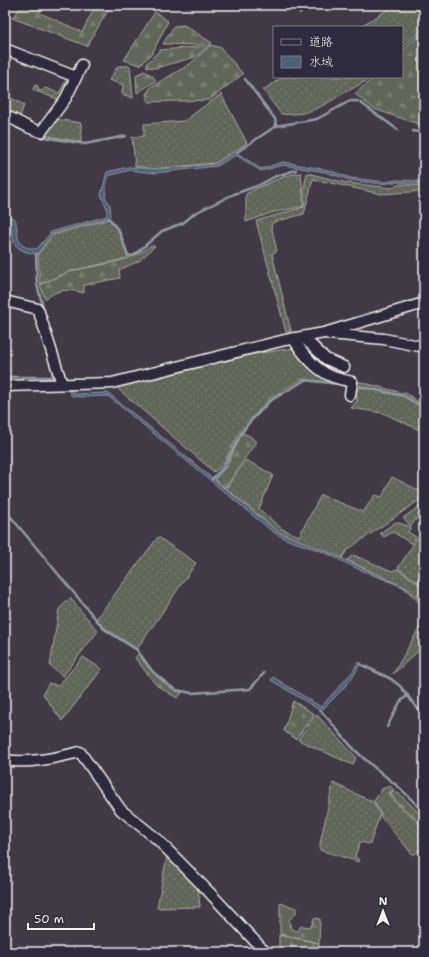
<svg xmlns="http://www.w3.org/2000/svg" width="429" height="957" font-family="'Shantell Sans','Klee One',sans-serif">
	<defs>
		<pattern id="grass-dots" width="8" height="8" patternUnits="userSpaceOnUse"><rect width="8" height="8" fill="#606658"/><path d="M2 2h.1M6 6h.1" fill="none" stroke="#777c70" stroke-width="1.8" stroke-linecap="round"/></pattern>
		<pattern id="forest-firs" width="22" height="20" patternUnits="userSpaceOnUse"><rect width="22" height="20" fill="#606658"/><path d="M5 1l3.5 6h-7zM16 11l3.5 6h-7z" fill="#777c70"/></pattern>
		<pattern id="garden-furrows" width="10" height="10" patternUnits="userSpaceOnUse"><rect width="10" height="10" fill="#606658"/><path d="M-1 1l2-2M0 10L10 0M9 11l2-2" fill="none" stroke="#777c70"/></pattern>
	</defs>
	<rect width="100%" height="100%" fill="#423947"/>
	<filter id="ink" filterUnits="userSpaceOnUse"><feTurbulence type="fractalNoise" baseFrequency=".025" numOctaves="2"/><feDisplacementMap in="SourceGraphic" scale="8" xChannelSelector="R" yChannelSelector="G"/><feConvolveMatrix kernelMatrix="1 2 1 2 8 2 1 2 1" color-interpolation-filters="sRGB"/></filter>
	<g filter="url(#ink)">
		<!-- grass -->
		<path fill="url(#grass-dots)" stroke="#aaaca0" d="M 396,5 L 424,5 L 424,31 L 416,35 L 402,48 L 402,27 L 359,27 Z
			M 118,66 L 130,66 L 133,98 L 122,94 L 123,85 L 109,80 Z
			M 283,77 L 371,77 C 364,83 358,85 350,90 C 323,104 314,116 281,114 L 263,90 Z
			M 221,94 L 247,143 L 215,163 L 152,169 L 135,166 L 132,137 L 144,136 L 144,124 L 184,121 Z
			M 55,119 L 81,123 L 81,142 L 44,135 Z
			M 301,173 L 304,206 L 271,213 L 246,222 L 246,194 C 264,185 281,175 301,173 Z
			M 307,173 L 347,183 L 391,188 L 401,184 L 424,186 L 424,191 L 381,194 L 313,179 L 304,214 L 274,222 L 271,225 L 277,251 L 272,254 L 291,331 L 286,332 L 256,221 L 304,207 L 304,188 Z
			M 109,219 L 118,231 L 128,258 L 71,271 L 40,284 L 38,254 L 53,235 Z
			M 295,348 L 336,383 L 302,379 L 270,398 L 239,433 L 223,465 L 214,472 L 118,389 L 118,387 L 226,358 Z
			M 356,381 L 407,394 L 424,406 L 424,432 L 383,413 L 351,408 L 357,401 Z
			M 246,460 L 273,475 L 259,509 L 282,529 L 299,536 L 321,495 L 363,512 L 375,495 L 382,497 L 392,477 L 424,493 L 424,497 L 347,550 L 342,558 L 278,532 L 226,488 Z
			M 424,503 L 424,526 L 417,518 L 411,526 L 403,518 Z
			M 396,522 L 411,527 L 408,532 L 416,537 L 412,544 L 393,532 L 384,537 L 380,533 Z
			M 424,528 L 424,586 L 398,568 Z
			M 158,537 L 196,563 L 137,649 L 105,628 L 96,619 Z
			M 353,555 L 392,571 L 397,569 L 424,587 L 424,603 L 410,590 L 347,560 Z
			M 70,598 L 98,631 L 63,676 L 50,666 L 59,609 Z
			M 424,620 L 424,646 L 393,674 Z
			M 83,657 L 102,669 L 62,721 L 43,694 L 49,683 L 58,686 Z
			M 316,714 L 356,757 L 353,765 L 298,740 Z
			M 333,783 L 373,802 L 380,814 L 370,844 L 360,842 L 355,856 L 360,861 L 359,862 L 320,850 L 320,844 Z
			M 390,786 L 394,790 L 389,793 C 396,808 419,816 424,831 C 425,836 424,843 424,848 L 413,855 L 381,817 L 381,814 L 374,801 L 382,789 Z
			M 167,856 L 198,887 L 200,907 L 157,908 Z"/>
		<!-- forest -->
		<path fill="url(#forest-firs)" stroke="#aaaca0" d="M 23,5 L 33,5 L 40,8 L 40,13 L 82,32 L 96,5 L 111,5 L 87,46 L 12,18 Z
			M 155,12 L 168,21 L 152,54 L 140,65 L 124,60 Z
			M 184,25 L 212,43 L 195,57 L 156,68 L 147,67 L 147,63 L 160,50 L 199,47 L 199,45 L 163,44 L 174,26 Z
			M 424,34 L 424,126 L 374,109 L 355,94 L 374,77 L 402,77 L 402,51 L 417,37 Z
			M 211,45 L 221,48 L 243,74 L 209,100 L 148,102 L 146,94 L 151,87 L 190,64 Z
			M 144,71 L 153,76 L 156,81 L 137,93 L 136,75 Z
			M 150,246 L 155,246 L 139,261 L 119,270 L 120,278 L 84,285 L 84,293 C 67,289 60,288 45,299 L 40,285 C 50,280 61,275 72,271 C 99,264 127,264 150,246 Z
			M 242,433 L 250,436 L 256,442 L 225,488 L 215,479 L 227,466 Z
			M 138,654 C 150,669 163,687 182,693 L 177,698 L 156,685 L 135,658 Z
			M 293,701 L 314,714 L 296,739 L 284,731 Z
			M 394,791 L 401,795 L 423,817 L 424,830 C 416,815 397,808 390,792 Z
			M 280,903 L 296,908 L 296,913 L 289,920 L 291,929 L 298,931 L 301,926 L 311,927 L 314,918 L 320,919 L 319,943 L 280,934 Z
			M 279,935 L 319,943 L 318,952 L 279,952 Z"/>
		<!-- garden -->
		<path fill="url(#garden-furrows)" stroke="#aaaca0" d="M 68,77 L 72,80 L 60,100 L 33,90 L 35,85 L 38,86 L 38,90 L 42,91 L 45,88 L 59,93 Z
			M 7,86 L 12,89 L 9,97 L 24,105 L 19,120 L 5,112 L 8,102 L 5,100 L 5,91 Z"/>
		<!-- water -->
		<path fill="#4d6178" stroke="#909ba5" d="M 236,152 L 261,169 L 283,162 L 328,170 L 351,178 L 386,182 L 396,180 L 424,181 L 424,184 L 397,182 L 381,184 L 350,180 L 325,172 L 283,165 L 261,171 L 236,155 L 217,166 L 155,173 L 130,170 L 108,176 L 105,197 L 110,205 L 111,216 L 108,218 L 52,234 L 37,254 C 29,254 15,249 13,240 C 11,234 13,228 10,222 L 5,220 L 5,215 L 15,219 C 20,236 13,248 37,249 L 51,232 L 107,216 L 107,208 L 101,195 L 107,172 L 128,167 L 157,169 L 216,164 Z
			M 71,390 L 74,394 L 108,393 L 278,532 L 324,550 L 404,587 L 424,604 L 424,607 L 403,587 L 356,568 L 324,552 L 288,540 L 273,532 L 108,396 L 82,397 L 72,396 L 69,391 Z
			M 358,662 L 360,663 C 354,681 334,697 321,711 L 271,680 L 273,677 L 321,707 L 354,670 Z"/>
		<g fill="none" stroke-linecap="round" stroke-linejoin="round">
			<!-- stream -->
			<path stroke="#909ba5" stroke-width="2.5" d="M 300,13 L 309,5
				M 245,79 L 275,119 L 276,126
				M 17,128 L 23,130
				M 413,131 L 424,133
				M 38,136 L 85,144 L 126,136
				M 237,152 L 276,126 L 317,119 L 350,101 L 357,101 L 361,103 L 398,130
				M 109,218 L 119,231 L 128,255 L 133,256 L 162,231 L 183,223 L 195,213 L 234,194 L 257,186 L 276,176 L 296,170
				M 36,254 L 37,284 L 45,315
				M 5,377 L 52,377 L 53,373 L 49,360
				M 353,385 L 404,396 L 424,408
				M 212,479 L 224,467 L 241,434 L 248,424 L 270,401 L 305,380 L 346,385
				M 5,510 L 104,629 L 137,650 L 153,672 L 170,686 L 176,690 L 192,693 L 250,689 L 264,673
				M 360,664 L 391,679 L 400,686 L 424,717
				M 321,711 C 333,724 344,739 356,751 C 379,774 403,786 424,814
				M 387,727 L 400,702 L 408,695"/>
			<!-- street casing -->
			<g stroke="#f4f1e8" stroke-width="13">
				<path id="street" d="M 5,49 L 76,77
					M 5,115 L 30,128 L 41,132 L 66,98 L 82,65
					M 5,301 L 38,309 L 62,384
					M 329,334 L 384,339 L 424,347
					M 303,337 L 326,359 L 344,367
					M 293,338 C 301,352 316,370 331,376 C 337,379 345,380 352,382 L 350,395
					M 5,386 L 112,383 L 285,340 L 324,333 L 424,303
					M 5,760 C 30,764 55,758 80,752 L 121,810 L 157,839 L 210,893 L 265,952"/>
			</g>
			<!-- street -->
			<use href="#street" stroke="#2f2a3d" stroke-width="10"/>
		</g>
	</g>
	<!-- margin -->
	<rect width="429" height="957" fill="none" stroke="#2f2a3d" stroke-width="20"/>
	<rect x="10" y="10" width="409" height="937" fill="none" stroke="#f4f1e8" stroke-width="1.5" filter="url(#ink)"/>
	<!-- legend -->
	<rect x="273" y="26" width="130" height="52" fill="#2f2a3d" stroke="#7e7a81"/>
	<rect x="281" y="39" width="20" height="6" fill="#2f2a3d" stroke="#7e7a81"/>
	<text x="309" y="46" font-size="12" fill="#f4f1e8">道路</text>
	<rect x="281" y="56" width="20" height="12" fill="#4d6178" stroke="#7e7a81"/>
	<text x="309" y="66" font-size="12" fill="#f4f1e8">水域</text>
	<!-- north arrow -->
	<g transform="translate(383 911)" stroke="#2f2a3d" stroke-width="3" paint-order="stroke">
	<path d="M0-3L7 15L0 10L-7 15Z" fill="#f4f1e8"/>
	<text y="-6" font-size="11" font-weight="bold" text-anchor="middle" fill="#f4f1e8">N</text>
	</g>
	<!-- scale -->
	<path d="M28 923v6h66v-6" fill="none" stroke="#f4f1e8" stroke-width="2"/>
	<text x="34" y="923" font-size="12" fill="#f4f1e8" stroke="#2f2a3d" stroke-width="3" paint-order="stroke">50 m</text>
</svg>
